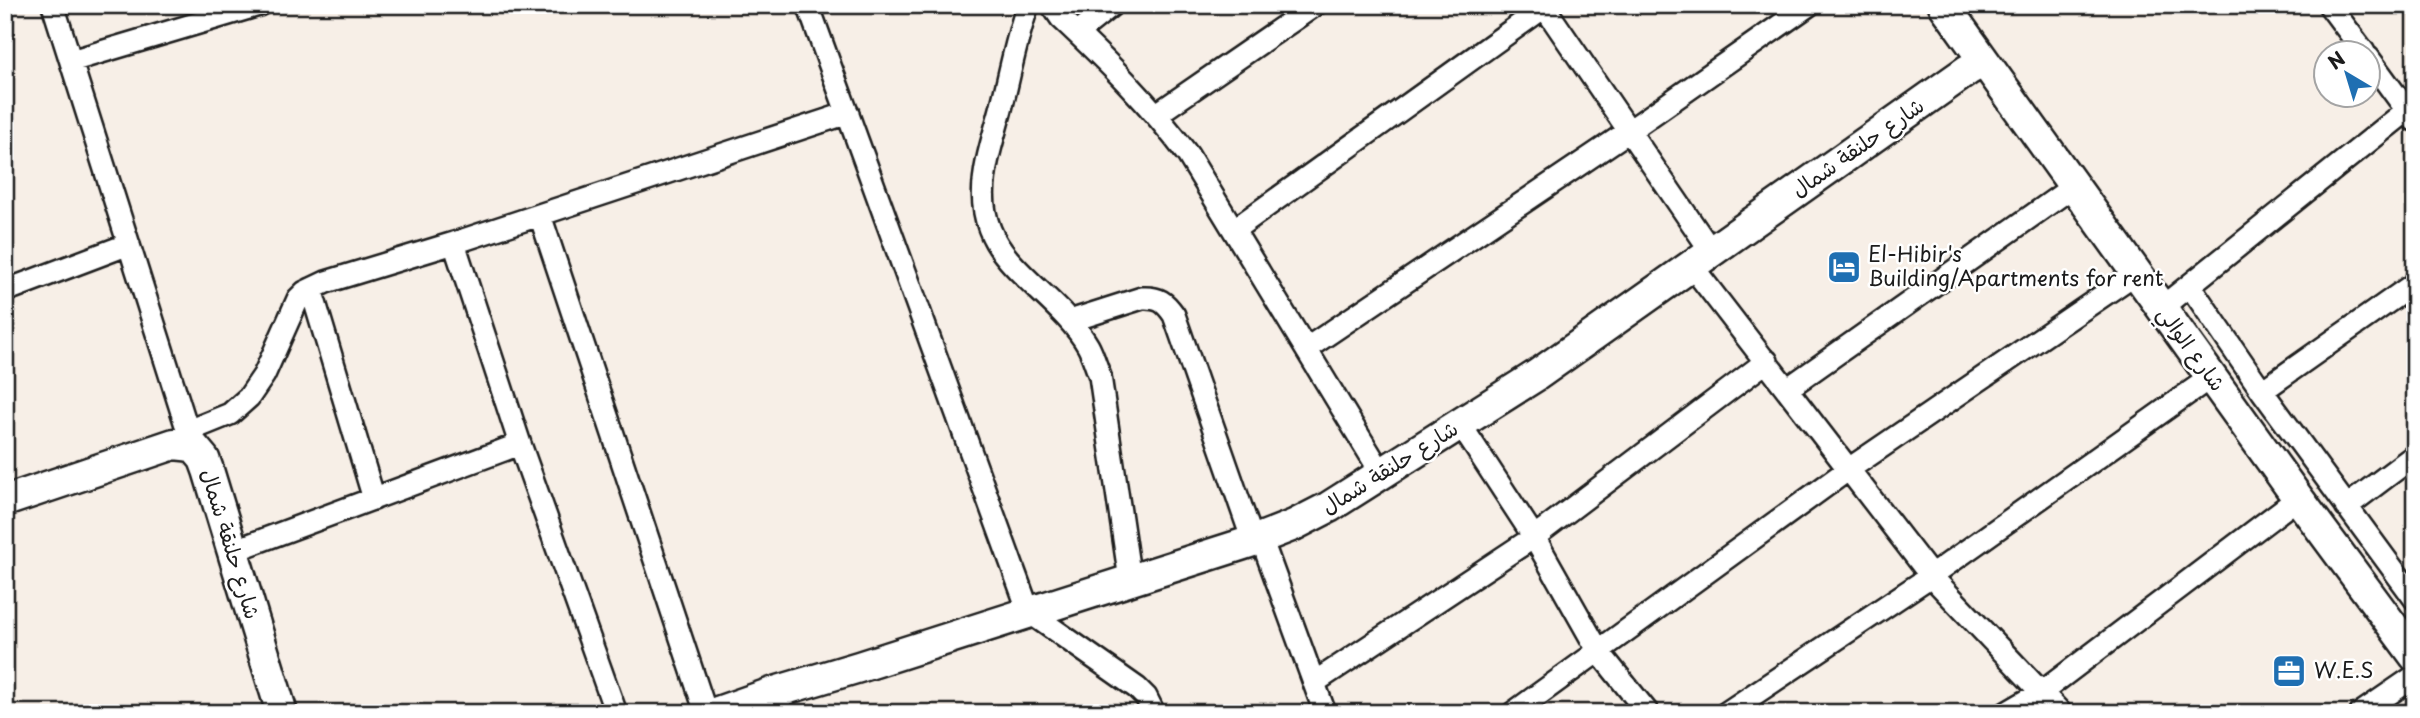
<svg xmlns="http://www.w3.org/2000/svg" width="2420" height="718" font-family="'Playpen Sans','Playpen Sans Arabic',sans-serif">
	<rect width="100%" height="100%" fill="#f7efe7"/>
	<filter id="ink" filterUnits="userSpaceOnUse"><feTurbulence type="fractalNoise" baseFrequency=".0143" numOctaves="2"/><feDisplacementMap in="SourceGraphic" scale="14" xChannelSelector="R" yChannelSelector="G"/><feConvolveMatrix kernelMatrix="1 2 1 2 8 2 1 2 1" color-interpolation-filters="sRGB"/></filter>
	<g filter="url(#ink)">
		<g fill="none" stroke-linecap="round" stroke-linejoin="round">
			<!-- street casing -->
			<g stroke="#1c1c1c" stroke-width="26">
				<path id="street" d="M 53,5 L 192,444
					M 808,5 L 1029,612 L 1137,688 L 1146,697 L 1154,713
					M 1028,5 C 1016,39 1010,74 1001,109 C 987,162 966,212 1009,260 C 1034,289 1069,313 1088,346 C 1093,355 1096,367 1100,376 L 1130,580
					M 1052,5 L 1061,18 C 1107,61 1150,104 1188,155 L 1382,474
					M 1543,5 L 1711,251
					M 2329,5 L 2364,52
					M 1077,33 L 1112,5
					M 2368,57 L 2414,120
					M 71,61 L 259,5
					M 1157,114 L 1315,5
					M 540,215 L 706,713
					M 1235,229 L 1547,5
					M 454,243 L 520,444 L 616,713
					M 1691,265 L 1931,576 L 2061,713
					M 2190,286 L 2262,391 L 2415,599
					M 311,289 L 374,499
					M 5,291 L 129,244
					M 2164,311 L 2166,304 L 2415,104
					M 1070,321 L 1142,298 C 1159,297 1165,302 1174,315 L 1253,541
					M 1306,349 L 1629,131 L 1809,5
					M 1787,389 L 2074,186
					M 2262,391 L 2415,283
					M 1460,424 L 1534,537 L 1599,652 L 1648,713
					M 188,431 L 230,414 L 249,397 L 264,375 L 298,299 L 305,292 L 326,282 L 454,243 L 848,113
					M 2346,507 L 2415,455
					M 1261,538 L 1325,713
					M 233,551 L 520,444
					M 1315,682 L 1534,537 L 1767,361
					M 775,692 L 782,713
					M 1513,713 L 1849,469 L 2136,273
					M 1726,713 L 1931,576 L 2211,377
					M 2006,713 L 2042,692 L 2298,498
					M 2361,713 L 2415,676"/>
			</g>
			<!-- secondary casing -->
			<g stroke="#1c1c1c" stroke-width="35">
				<path id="secondary" d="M 1944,5 L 2298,498 L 2415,656
					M 5,501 L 174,444 L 193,446 L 204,459 L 208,470 L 282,713
					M 715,713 L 775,692 L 859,667 L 1253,541 L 1294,525 L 1329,507 L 1537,375 L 1968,70 L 1984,61"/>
			</g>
			<!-- street -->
			<use href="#street" stroke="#fff" stroke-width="21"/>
			<!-- secondary -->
			<use href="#secondary" stroke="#fff" stroke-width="30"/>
		</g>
	</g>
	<!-- icons -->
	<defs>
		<g id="hotel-square" transform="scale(1.75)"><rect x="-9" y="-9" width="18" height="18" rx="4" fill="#1f6fb2" stroke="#fff"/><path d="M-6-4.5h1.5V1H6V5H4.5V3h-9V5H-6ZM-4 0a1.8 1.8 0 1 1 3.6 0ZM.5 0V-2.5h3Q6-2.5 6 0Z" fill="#fff"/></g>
		<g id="office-square" transform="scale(1.75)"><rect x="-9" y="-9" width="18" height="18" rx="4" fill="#1f6fb2" stroke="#fff"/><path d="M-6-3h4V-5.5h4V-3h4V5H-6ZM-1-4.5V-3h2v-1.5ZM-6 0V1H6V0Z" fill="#fff"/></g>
	</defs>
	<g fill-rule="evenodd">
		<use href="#hotel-square" x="1844" y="267"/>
		<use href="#office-square" x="2289" y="671"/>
	</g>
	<g text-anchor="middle" stroke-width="5" stroke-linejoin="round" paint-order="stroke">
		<!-- street labels -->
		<g font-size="21" fill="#1c1c1c" stroke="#fff">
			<text transform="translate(1858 148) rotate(-35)" y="7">شارع حلنقة شمال</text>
			<text transform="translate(2191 349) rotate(54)" y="7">شارع الوالي</text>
			<text transform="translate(1390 468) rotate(-32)" y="7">شارع حلنقة شمال</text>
			<text transform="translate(230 544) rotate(73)" y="7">شارع حلنقة شمال</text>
		</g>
		<!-- poi labels -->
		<g font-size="21" fill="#1c1c1c" stroke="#fff" text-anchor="start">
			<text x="1868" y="262">El-Hibir's<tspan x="1868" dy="24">Building/Apartments for rent</tspan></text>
			<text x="2314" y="678">W.E.S</text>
		</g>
	</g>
	<!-- margin -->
	<rect width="2420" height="718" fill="none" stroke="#fff" stroke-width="28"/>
	<rect x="14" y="14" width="2392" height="690" fill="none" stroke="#1c1c1c" stroke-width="2.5" filter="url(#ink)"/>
	<!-- north arrow -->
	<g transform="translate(2347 74) rotate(322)"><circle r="33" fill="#ffffff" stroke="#a4a4a4" stroke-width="2"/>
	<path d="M0-5L12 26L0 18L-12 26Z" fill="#1f6fb2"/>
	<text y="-10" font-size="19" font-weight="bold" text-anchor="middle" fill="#1c1c1c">N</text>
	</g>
</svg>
